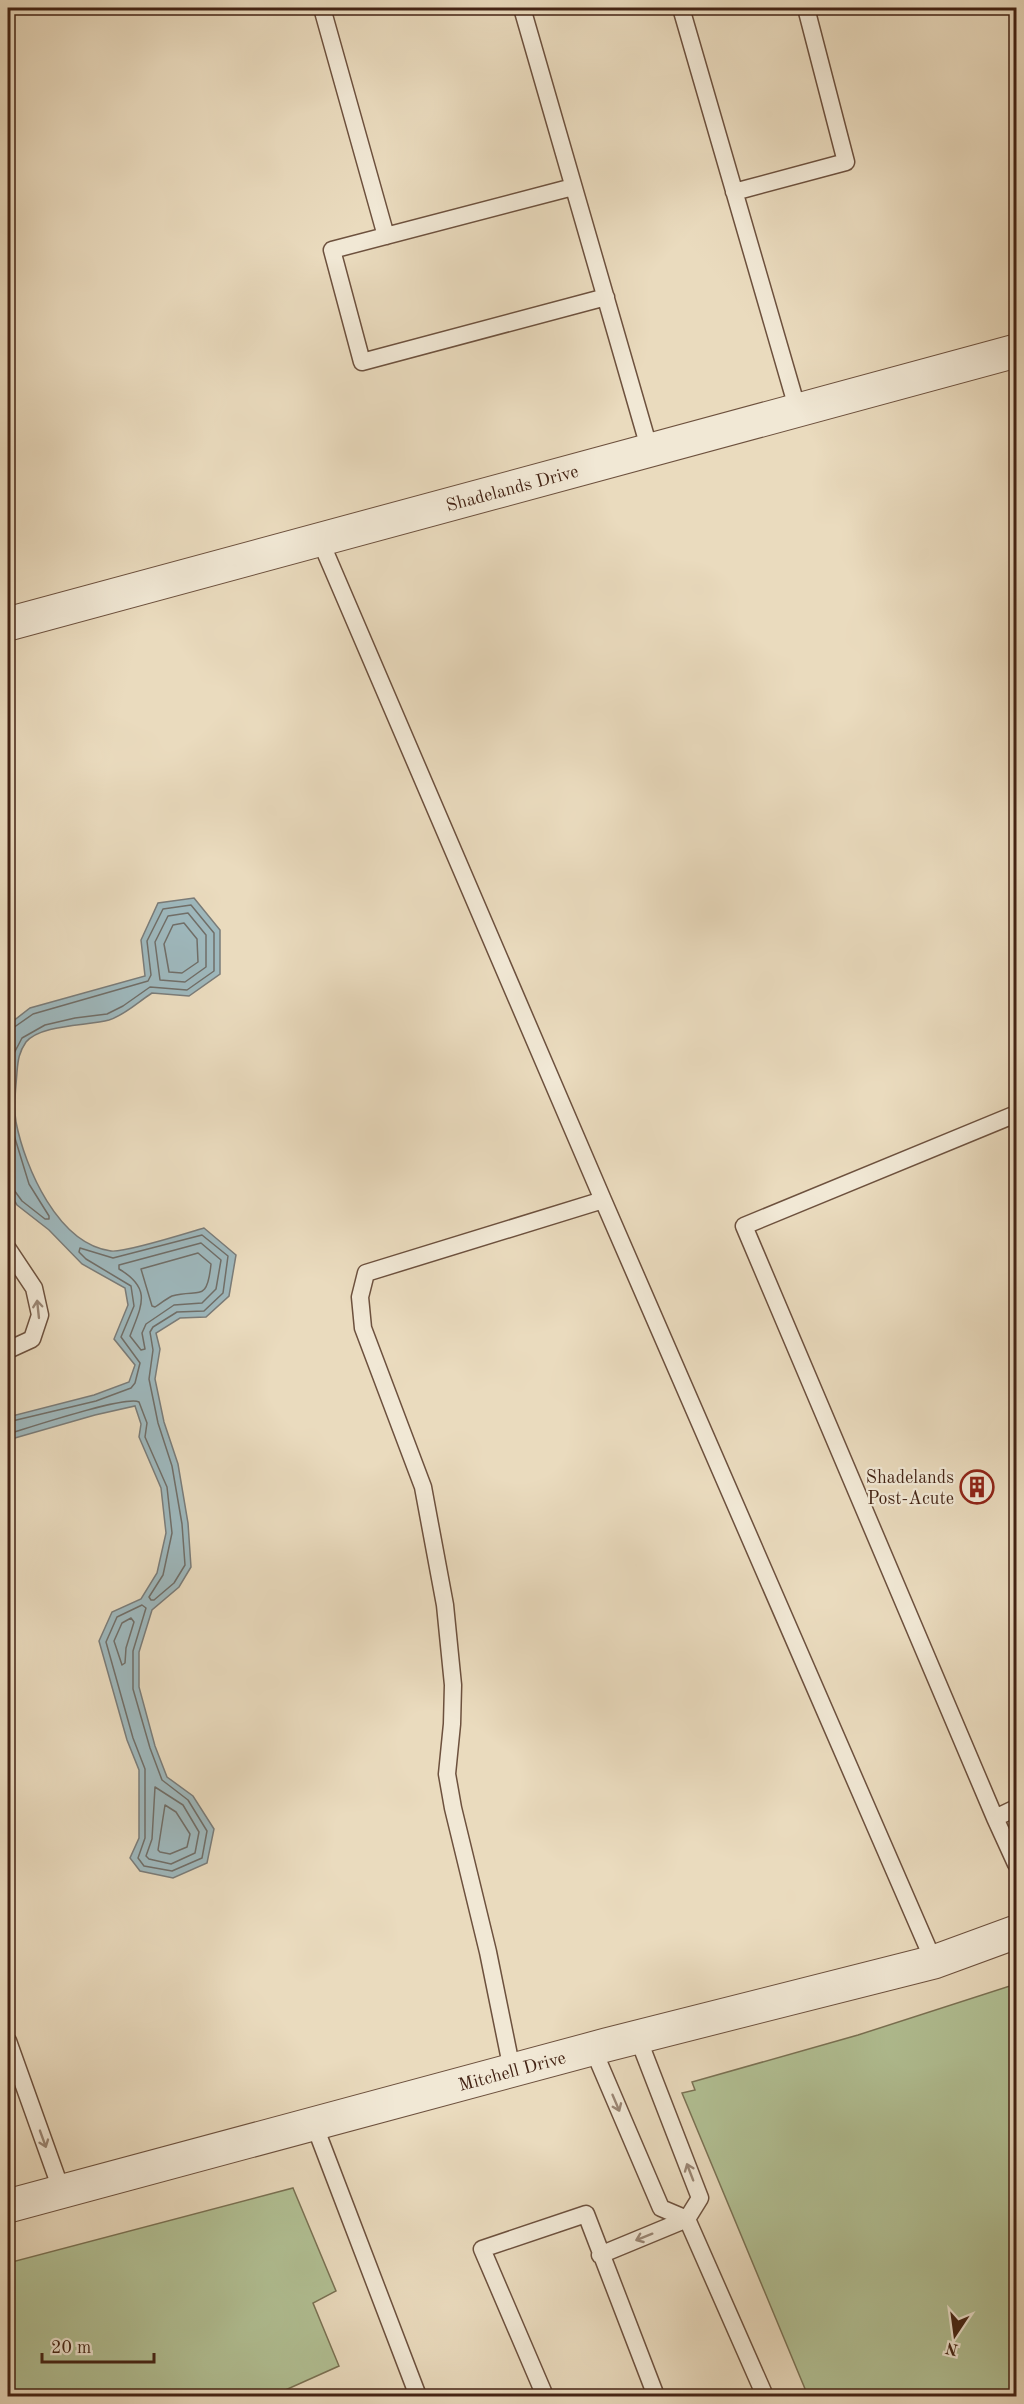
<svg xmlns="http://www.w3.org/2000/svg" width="1024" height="2404" font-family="'Old Standard TT',serif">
	<rect width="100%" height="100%" fill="#eadbbe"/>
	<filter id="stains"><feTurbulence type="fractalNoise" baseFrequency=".00333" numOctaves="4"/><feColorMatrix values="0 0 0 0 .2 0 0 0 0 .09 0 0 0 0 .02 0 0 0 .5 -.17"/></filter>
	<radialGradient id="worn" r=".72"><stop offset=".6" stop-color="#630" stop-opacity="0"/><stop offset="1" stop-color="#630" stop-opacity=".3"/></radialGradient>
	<!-- green -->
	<path fill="#b2c195" stroke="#7a7254" stroke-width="1.5" d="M 1016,1984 L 1016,2396 L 808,2396 L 682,2093 L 695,2090 L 692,2082 L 858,2035 Z
		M 293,2188 L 336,2291 L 313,2303 L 339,2366 L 272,2396 L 15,2396 L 8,2376 L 8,2263 Z"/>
	<!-- water -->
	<path fill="#9eb8bd" stroke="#7a7c79" stroke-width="1.5" d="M 194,898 L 220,930 L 220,974 L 189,996 L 152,993 C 138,1002 125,1015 109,1020 C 88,1026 41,1024 26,1042 C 19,1052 18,1060 17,1072 C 16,1088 13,1105 16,1122 C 25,1168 58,1244 111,1251 C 124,1253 187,1233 204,1228 L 236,1255 L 229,1296 L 206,1317 L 180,1318 L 156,1333 L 160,1349 L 155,1379 L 164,1422 L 178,1464 L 188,1523 L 191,1567 L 179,1587 L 152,1610 L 139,1652 L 139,1687 L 155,1746 L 167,1777 L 193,1796 L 214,1829 L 207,1863 L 173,1878 L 140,1871 L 130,1858 L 139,1838 L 139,1770 L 127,1740 L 99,1641 L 112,1612 L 141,1599 L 157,1573 L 166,1533 L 161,1488 L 139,1437 L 141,1424 L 135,1406 L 95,1415 L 8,1440 L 8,1417 L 94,1395 L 129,1382 L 135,1365 L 114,1339 L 128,1305 L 125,1288 L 82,1264 L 49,1230 L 17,1205 L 8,1190 L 8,1025 L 30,1008 L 145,976 L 141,940 L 158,903 Z"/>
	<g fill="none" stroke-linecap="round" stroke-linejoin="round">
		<!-- shore -->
		<path stroke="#706e68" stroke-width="1.5" d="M 188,913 L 206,935 L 206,967 L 185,982 L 160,980 L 155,942 L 168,916 Z
			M 184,923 L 197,939 L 198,962 L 182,973 L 169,972 L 164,944 L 173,925 Z
			M 8,1030 L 13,1028 L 33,1014 L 148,981 L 151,975 L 147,941 L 163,909 L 191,905 L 214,933 L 214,971 L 187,990 L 150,987 L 123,1006 L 107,1014 L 75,1018 L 45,1025 L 22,1038 L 11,1059 L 8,1088 L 10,1122 L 29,1184 L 49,1216 L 49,1219 L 45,1219 L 22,1201 L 14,1190 L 8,1188
			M 201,1243 L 221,1260 L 216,1289 L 202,1303 L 174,1305 L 146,1324 L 142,1333 L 145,1349 L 141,1350 L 130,1336 C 141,1306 153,1289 119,1269 L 119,1265 Z
			M 198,1253 L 211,1264 C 207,1304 199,1288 172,1296 C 166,1299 161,1303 155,1307 L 152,1306 L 141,1269 Z
			M 8,1422 L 96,1401 L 131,1388 L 135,1383 L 140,1363 L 121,1337 L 134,1306 L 131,1286 L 86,1259 L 79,1252 L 80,1248 L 113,1258 L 202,1235 L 228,1256 L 223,1293 L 204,1311 L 177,1312 L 153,1327 L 150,1332 L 153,1350 L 149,1379 L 158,1423 L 172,1466 L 182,1524 L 185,1565 L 174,1583 L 154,1600 L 151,1600 L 149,1597 L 163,1575 L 172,1533 L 167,1487 L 145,1437 L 147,1423 L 139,1402 C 126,1395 28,1428 8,1434
			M 142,1605 L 146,1608 L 133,1651 L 133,1689 L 150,1748 L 162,1780 L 188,1800 L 207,1831 L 202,1858 L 172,1871 L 144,1866 L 138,1858 L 145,1838 L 145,1769 L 133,1738 L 106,1642 L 117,1617 Z
			M 131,1618 L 134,1622 L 126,1648 L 125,1663 L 122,1665 L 114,1641 L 122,1623 Z
			M 155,1787 L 183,1805 L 199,1832 L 195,1853 L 171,1864 L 149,1859 L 146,1856 L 152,1839 Z
			M 165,1805 L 176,1812 L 190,1834 L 187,1847 L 170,1854 L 160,1852 L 158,1850 Z"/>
		<!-- service casing -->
		<g stroke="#6d513e" stroke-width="19">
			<path id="service" d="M 322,8 L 386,236
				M 522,8 L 650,451
				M 681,8 L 798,411
				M 573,187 L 332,250 L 362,362 L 606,297
				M 734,192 L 846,162 L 806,8
				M 320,540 L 603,1200 L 934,1962
				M 1016,1114 L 744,1226 L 995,1818 L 1016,1864
				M 8,1249 L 34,1288 L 40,1315 L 32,1339 L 8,1350
				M 995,1818 L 1016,1808
				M 8,2041 L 62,2192
				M 593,2049 L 661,2208 L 687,2219 L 700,2198 L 638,2038
				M 512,2070 L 488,1952 L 453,1808 L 447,1774 L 452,1724 L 453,1685 L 445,1605 L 423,1487 L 363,1328 L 360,1297 L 366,1273 L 603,1200
				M 314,2124 L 418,2396
				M 600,2255 L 687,2219 L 765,2396
				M 545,2396 L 482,2249 L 586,2214 L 656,2396"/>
		</g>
		<!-- minor casing -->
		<g stroke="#6d513e" stroke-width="35">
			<path id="minor" d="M 8,624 L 1016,351
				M 8,2206 L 606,2045 L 934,1962 L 1016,1932"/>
		</g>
		<!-- service -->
		<use href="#service" stroke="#f1e8d5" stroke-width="16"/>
		<!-- minor -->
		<use href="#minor" stroke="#f1e8d5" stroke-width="33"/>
	</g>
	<!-- one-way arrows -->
	<defs><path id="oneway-shaft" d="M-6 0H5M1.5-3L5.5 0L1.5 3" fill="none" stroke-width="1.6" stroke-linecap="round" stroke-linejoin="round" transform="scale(1.5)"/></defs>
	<g stroke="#9a8674">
		<use href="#oneway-shaft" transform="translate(38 1309) rotate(-96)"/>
		<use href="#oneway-shaft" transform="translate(616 2103) rotate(67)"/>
		<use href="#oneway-shaft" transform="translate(43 2139) rotate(70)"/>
		<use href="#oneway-shaft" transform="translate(690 2172) rotate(-111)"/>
		<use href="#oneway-shaft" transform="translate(644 2237) rotate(158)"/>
	</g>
	<!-- icons -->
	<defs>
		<g id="building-ring" transform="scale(1.725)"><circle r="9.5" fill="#f1e8d5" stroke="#8f2418" stroke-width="1.5"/><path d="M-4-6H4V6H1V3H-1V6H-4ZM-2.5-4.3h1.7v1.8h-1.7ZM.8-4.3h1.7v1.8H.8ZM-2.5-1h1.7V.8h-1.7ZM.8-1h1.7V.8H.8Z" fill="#8f2418"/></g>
	</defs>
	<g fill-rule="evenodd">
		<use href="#building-ring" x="977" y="1487"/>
	</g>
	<g text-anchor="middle" stroke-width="4.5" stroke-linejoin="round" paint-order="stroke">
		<!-- street labels -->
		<g font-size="18" fill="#432314" stroke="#f1e8d5">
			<text transform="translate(512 488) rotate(-15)" y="6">Shadelands Drive</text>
			<text transform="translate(512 2071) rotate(-15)" y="6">Mitchell Drive</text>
		</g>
		<!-- poi labels -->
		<g font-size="18" fill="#432314" stroke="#f1e8d5" text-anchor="end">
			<text x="954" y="1483">Shadelands<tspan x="954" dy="21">Post-Acute</tspan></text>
		</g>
	</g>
	<!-- margin -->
	<rect width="1024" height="2404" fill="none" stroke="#eadbbe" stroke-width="30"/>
	<rect x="9" y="9" width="1006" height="2386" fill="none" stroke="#432314" stroke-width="3"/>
	<rect x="15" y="15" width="994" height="2374" fill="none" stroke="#432314" stroke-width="1.5"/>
	<!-- north arrow -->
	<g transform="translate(955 2335) rotate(193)" stroke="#f1e8d5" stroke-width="4.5" paint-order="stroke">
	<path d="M0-4.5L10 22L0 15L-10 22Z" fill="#432314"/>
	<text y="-9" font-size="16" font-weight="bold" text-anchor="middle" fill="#432314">N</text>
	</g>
	<!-- scale -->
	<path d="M42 2353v9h112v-9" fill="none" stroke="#432314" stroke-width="3"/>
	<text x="51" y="2353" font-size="18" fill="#432314" stroke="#f1e8d5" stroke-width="4.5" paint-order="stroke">20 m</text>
	<rect width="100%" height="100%" filter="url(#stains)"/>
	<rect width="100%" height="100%" fill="url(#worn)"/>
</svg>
